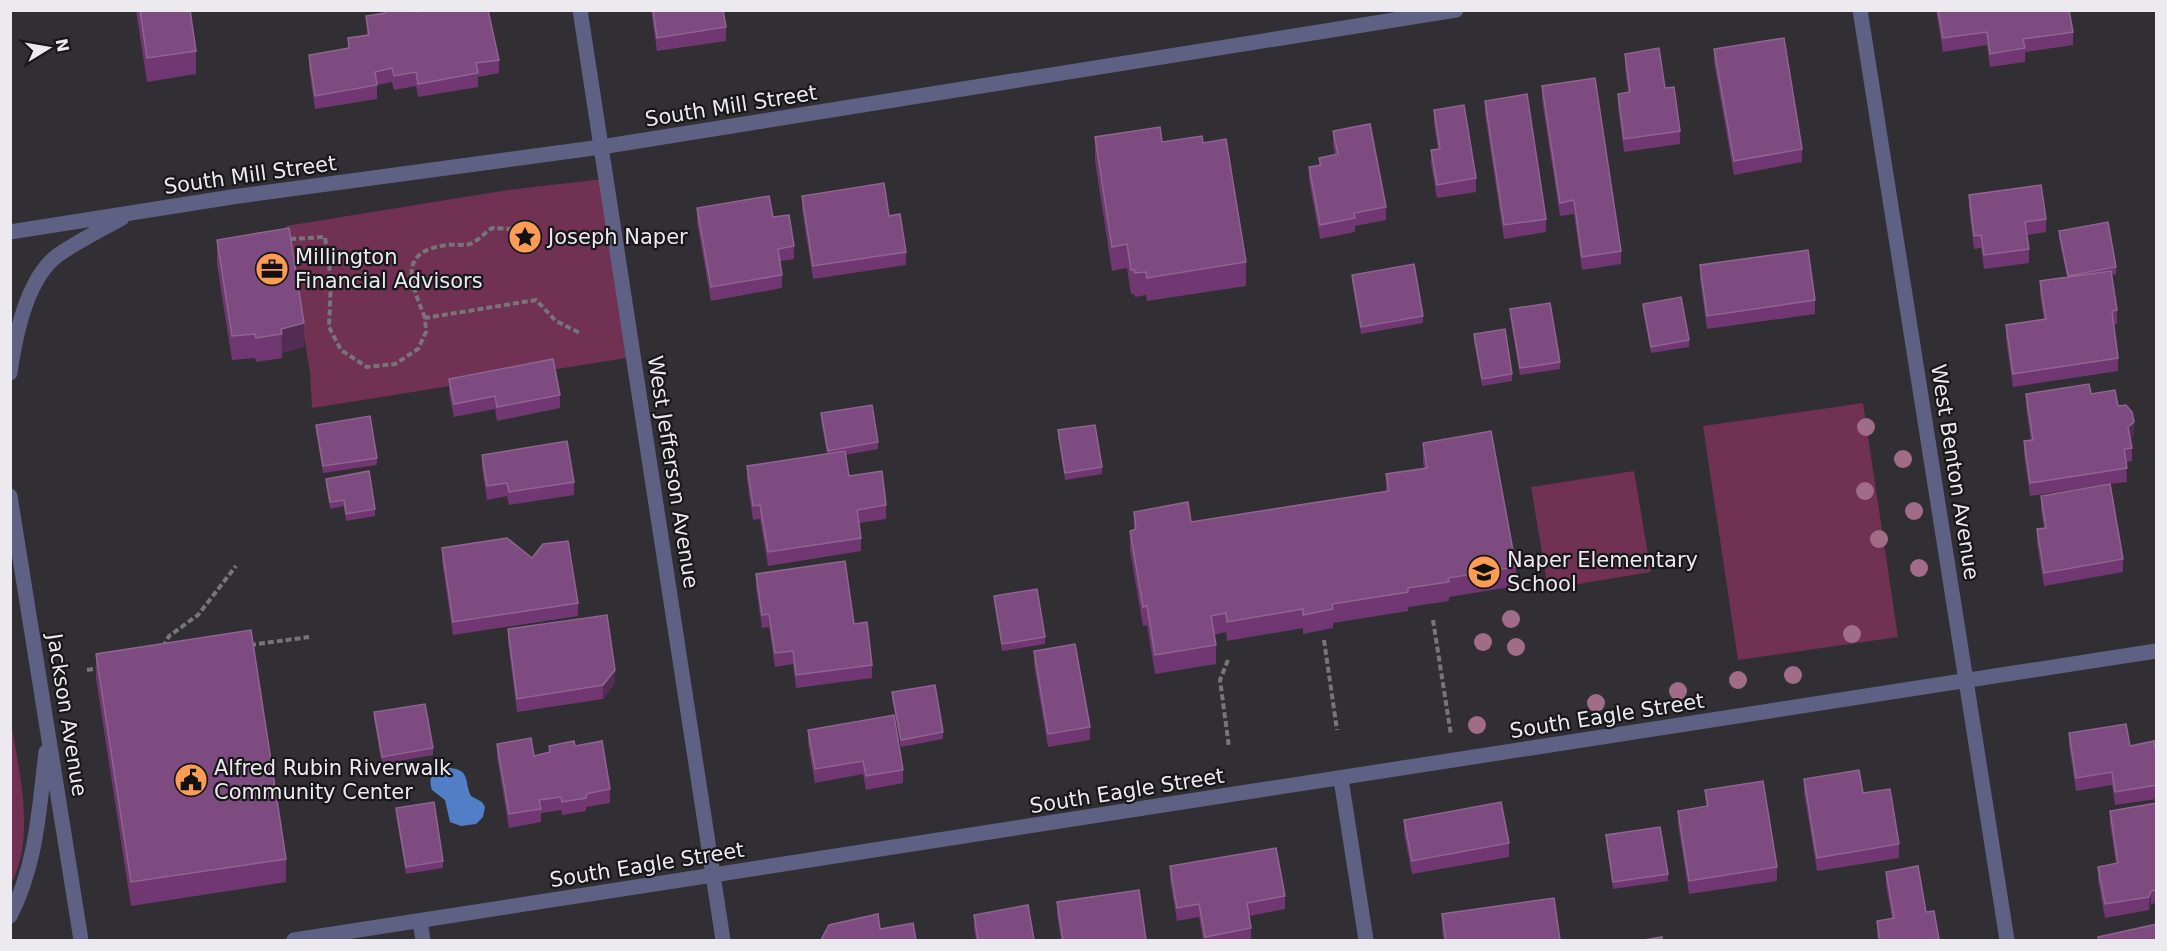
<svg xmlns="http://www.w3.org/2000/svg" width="2167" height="951" font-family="'DejaVu Sans',sans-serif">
	<rect width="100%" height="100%" fill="#312f34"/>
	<!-- green -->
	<path fill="#703153" d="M 612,178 L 639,356 L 312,408 L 310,373 L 286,226 L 508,190 Z
		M 1863,403 L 1898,637 L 1738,660 L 1703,426 Z
		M 1634,471 L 1651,572 L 1548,589 L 1531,487 Z
		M 11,722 C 19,772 36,837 11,884 Z"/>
	<!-- water -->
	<path fill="#517ec6" d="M 450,768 C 471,770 464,782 471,796 L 482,802 L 485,807 L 483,817 L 476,824 L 461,826 L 450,822 L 445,800 L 432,790 C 427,774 435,769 450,768 Z"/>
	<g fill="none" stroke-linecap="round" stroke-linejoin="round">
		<!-- path -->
		<path stroke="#777579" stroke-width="4" stroke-dasharray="6 3" stroke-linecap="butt" d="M 290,239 L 325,237 L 331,280 L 329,327 L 341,350 L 367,367 L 395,364 L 418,349 L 426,332 L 425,318 L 536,300 L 556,321 L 580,333
			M 425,318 C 412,284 395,252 447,245 C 454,244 462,246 470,244 C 478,241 484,233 492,228 L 511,229 L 535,224
			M 1433,620 L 1451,735
			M 1324,640 L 1337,730
			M 250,645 L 309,637
			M 163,647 L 169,636 L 198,615 L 236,566
			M 1228,660 L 1220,680 L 1229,747
			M 87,670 L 100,668
			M 10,771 L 11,771"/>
		<!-- service -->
		<path stroke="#5f6184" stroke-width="15" d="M 420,922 L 423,940"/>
		<!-- minor -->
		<path stroke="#5f6184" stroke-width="15" d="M 1860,10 L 2007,940
			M 10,232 L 232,197 L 601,147 L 1456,10
			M 10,373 C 15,337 27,278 58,255 C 78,241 101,230 122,218
			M 10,496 L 81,940
			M 1341,779 L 1366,940
			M 10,916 C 37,864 39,808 46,752
			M 294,940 L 2156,651"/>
		<!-- tertiary -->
		<path stroke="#5f6184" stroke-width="15" d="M 580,10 L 723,940"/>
	</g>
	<!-- trees -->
	<g fill="#a06c88">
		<circle cx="1866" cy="427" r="9"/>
		<circle cx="1903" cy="459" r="9"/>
		<circle cx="1865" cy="491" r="9"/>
		<circle cx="1914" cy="511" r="9"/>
		<circle cx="1879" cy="539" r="9"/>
		<circle cx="1919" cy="568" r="9"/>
		<circle cx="1511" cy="619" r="9"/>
		<circle cx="1852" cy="634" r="9"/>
		<circle cx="1483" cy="642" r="9"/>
		<circle cx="1516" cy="647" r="9"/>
		<circle cx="1793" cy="675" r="9"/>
		<circle cx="1738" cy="680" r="9"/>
		<circle cx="1678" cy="691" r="9"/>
		<circle cx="1596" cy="703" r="9"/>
		<circle cx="1477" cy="725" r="9"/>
	</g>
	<!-- wall -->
	<path fill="#713772" d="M 136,10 L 190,10 L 196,51 L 196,74 L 147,82 Z
		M 651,10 L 723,10 L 726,27 L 726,41 L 657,51 Z
		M 1936,10 L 2069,10 L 2073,32 L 2073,45 L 2025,52 L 2025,62 L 1990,67 L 1987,45 L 1943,52 Z
		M 416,12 L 499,60 L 499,73 L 478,77 L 478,87 L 418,97 L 416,86 L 394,90 L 392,82 L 377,85 L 377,99 L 315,109 L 309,68 L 309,55 L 348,48 L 348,38 L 367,35 L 366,16 Z
		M 1714,49 L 1802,149 L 1802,162 L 1734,175 L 1714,62 Z
		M 1625,54 L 1665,88 L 1680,131 L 1680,144 L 1624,152 L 1618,107 L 1618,94 L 1628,92 L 1625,67 Z
		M 1542,86 L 1621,251 L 1621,264 L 1582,270 L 1574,214 L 1560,216 L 1542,100 Z
		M 1485,101 L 1546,219 L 1546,232 L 1504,239 L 1485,114 Z
		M 1434,110 L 1476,178 L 1476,192 L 1437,198 L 1431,164 L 1431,150 L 1438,149 L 1434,124 Z
		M 1333,131 L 1386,207 L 1386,220 L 1355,226 L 1355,232 L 1320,239 L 1309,180 L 1309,167 L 1319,165 L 1319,158 L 1335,155 L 1333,144 Z
		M 1095,137 L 1162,142 L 1203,143 L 1246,262 L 1246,286 L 1147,301 L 1146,295 L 1135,297 L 1134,294 L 1131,294 L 1127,268 L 1112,271 L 1095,161 Z
		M 1969,195 L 2046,219 L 2046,232 L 2027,235 L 2029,249 L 2029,263 L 1984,269 L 1981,248 L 1974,249 L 1969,208 Z
		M 802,196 L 889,216 L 906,252 L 906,265 L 813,279 L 802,209 Z
		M 697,208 L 773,217 L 794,246 L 794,259 L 780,261 L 782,275 L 782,288 L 711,301 L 697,222 Z
		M 2059,231 L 2116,267 L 2116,274 L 2112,275 L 2117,310 L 2117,324 L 2113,324 L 2118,358 L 2118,371 L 2013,387 L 2006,339 L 2006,325 L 2044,320 L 2040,295 L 2040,281 L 2067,277 L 2059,238 Z
		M 217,240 L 304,347 L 282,353 L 282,358 L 256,362 L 255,358 L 232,360 L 217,264 Z
		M 1700,265 L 1815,300 L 1815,314 L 1707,329 L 1700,279 Z
		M 1352,275 L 1423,316 L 1423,323 L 1361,334 L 1352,282 Z
		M 1643,304 L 1689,340 L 1689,347 L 1651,353 L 1643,311 Z
		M 1510,309 L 1560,362 L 1560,369 L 1520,375 L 1510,316 Z
		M 1474,334 L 1512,374 L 1512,381 L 1482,386 L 1474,341 Z
		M 449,379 L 560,395 L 560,408 L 497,421 L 495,409 L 454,417 L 449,393 Z
		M 2026,394 L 2091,394 L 2118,406 L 2134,435 L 2130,439 L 2132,448 L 2132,461 L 2126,462 L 2127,482 L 2110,484 L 2123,559 L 2123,572 L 2044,586 L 2037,543 L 2037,529 L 2044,528 L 2041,509 L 2041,496 L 2098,486 L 2030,496 L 2024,454 L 2024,441 L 2031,440 L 2026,407 Z
		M 821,413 L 878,442 L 878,449 L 845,455 L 849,476 L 886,505 L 886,519 L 859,523 L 861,538 L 861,551 L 768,566 L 760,519 L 753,520 L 747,480 L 747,466 L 827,454 L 821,420 Z
		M 316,425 L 377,458 L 377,465 L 323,473 L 316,431 Z
		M 1058,430 L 1102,467 L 1102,474 L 1065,480 L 1058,437 Z
		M 1423,443 L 1516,567 L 1516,586 L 1449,597 L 1449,601 L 1408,607 L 1408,611 L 1333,623 L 1333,628 L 1303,634 L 1303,628 L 1227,641 L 1226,632 L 1214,635 L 1216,645 L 1216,664 L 1155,674 L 1147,625 L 1143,626 L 1130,550 L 1130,531 L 1134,530 L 1134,512 L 1191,522 L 1386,491 L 1386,474 L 1424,468 L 1423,462 Z
		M 482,455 L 574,482 L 574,495 L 509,505 L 507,496 L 487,500 L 482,468 Z
		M 326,479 L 375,509 L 375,516 L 346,521 L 344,506 L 330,509 L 326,485 Z
		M 442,548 L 578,603 L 578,616 L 453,635 L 442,561 Z
		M 756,574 L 854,624 L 872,665 L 872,678 L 796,688 L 793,664 L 775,667 L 769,627 L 762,628 L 756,587 Z
		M 994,596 L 1045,637 L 1045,644 L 1002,651 L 994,603 Z
		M 508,629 L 615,683 L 603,699 L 517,712 L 508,642 Z
		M 1034,651 L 1090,727 L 1090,740 L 1048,747 L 1034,665 Z
		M 96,654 L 286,859 L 286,882 L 131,906 L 96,678 Z
		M 892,692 L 943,732 L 943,739 L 901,747 L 892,699 Z
		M 374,712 L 433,748 L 433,755 L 382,764 L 374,719 Z
		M 808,730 L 903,770 L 903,783 L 866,790 L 863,774 L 815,783 L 808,744 Z
		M 2069,733 L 2130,746 L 2157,758 L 2157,799 L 2115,805 L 2112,785 L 2076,791 L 2069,746 Z
		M 497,744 L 534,756 L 549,753 L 549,746 L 575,746 L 610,789 L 610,803 L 586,807 L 586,811 L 562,815 L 561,810 L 541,813 L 541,822 L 509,828 L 497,757 Z
		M 1804,779 L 1863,793 L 1899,844 L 1899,858 L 1817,871 L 1804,792 Z
		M 1705,790 L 1777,867 L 1777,881 L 1689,894 L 1678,824 L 1678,811 L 1706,806 Z
		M 2157,803 L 2157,903 L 2151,904 L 2149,910 L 2105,918 L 2098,880 L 2098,867 L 2116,864 L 2110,824 L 2110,811 Z
		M 396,808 L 443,861 L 443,868 L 406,874 L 396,815 Z
		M 1404,820 L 1509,843 L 1509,857 L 1412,874 L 1404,833 Z
		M 1606,835 L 1668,874 L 1668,881 L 1613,889 L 1606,842 Z
		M 1170,866 L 1285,896 L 1285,909 L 1249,916 L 1251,928 L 1251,940 L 1203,940 L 1199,917 L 1177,921 L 1170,880 Z
		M 1886,872 L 1926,912 L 1934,911 L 1939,940 L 1878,940 L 1877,934 L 1877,921 L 1892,918 L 1886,885 Z
		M 1057,902 L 1146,940 L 1061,940 L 1057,915 Z
		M 1442,914 L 1560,940 L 1444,940 L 1442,933 Z
		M 974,915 L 1034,940 L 976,940 L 974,928 Z"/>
	<!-- shaded-wall -->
	<path fill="#522c54" d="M 304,323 L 304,347 L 282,353 L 281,329 Z
		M 2134,422 L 2134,435 L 2128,440 L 2128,427 Z
		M 615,670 L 615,683 L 603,699 L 603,685 Z
		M 2151,891 L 2151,904 L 2149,910 L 2149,897 Z"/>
	<!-- building -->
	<path fill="#7e4b80" stroke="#906491" stroke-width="1.5" d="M 140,10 L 190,10 L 196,51 L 147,58 Z
		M 416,10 L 416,12 L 426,10 L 488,10 L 499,60 L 476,63 L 478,73 L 418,84 L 416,72 L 394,76 L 392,68 L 375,72 L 377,85 L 315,96 L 309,55 L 349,48 L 348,38 L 369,35 L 366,16 L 385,13 L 385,11 L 386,10 Z
		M 653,10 L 723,10 L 726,27 L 657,38 Z
		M 1938,10 L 2069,10 L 2073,32 L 2023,39 L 2025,48 L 1990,54 L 1987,32 L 1943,38 Z
		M 1784,38 L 1802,149 L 1734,161 L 1714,49 Z
		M 1659,48 L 1665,88 L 1674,87 L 1680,131 L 1624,139 L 1618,94 L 1630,92 L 1625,54 Z
		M 1595,78 L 1621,251 L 1582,257 L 1574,200 L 1560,203 L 1542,86 Z
		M 1527,94 L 1546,219 L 1504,225 L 1485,101 Z
		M 1464,105 L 1476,178 L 1437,185 L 1431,150 L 1440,149 L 1434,110 Z
		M 1370,124 L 1386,207 L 1354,213 L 1355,218 L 1320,225 L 1309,167 L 1321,165 L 1319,158 L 1338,154 L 1333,131 Z
		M 1160,127 L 1162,142 L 1202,136 L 1203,143 L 1226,139 L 1246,262 L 1147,278 L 1146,272 L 1135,273 L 1134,270 L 1131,270 L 1127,244 L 1112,247 L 1095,137 Z
		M 884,183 L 889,216 L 900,214 L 906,252 L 813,266 L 802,196 Z
		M 2041,185 L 2046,219 L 2025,222 L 2029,249 L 1984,255 L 1981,235 L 1974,236 L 1969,195 Z
		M 769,196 L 773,217 L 789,215 L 794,246 L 778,249 L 782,275 L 711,287 L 697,208 Z
		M 2108,222 L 2116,267 L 2068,276 L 2059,231 Z
		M 289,228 L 304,323 L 281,329 L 282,334 L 256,338 L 255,334 L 232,336 L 217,240 Z
		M 1808,250 L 1815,300 L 1707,316 L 1700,265 Z
		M 1414,264 L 1423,316 L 1361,327 L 1352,275 Z
		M 2111,271 L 2117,310 L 2112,311 L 2118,358 L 2013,374 L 2006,325 L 2046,319 L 2040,281 Z
		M 1681,297 L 1689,340 L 1651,347 L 1643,304 Z
		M 1550,303 L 1560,362 L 1520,368 L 1510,309 Z
		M 1505,329 L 1512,374 L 1482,379 L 1474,334 Z
		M 553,359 L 560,395 L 497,407 L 495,396 L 454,404 L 449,379 Z
		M 2089,384 L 2091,394 L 2115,390 L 2118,406 L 2126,405 L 2132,412 L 2134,422 L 2128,427 L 2132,448 L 2124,449 L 2127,468 L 2030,483 L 2024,441 L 2033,440 L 2026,394 Z
		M 872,405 L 878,442 L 828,451 L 821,413 Z
		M 370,416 L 377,458 L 323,466 L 316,425 Z
		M 1095,425 L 1102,467 L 1065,473 L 1058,430 Z
		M 1491,431 L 1516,567 L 1448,578 L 1449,582 L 1408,588 L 1408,592 L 1332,604 L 1333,609 L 1303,615 L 1303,609 L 1227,622 L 1226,613 L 1211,616 L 1216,645 L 1155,655 L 1147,606 L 1143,607 L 1130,531 L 1136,529 L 1134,512 L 1188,502 L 1191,522 L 1389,491 L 1386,474 L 1427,468 L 1423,443 Z
		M 567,441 L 574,482 L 509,492 L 507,483 L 487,486 L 482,455 Z
		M 845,451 L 849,476 L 882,471 L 886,505 L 857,510 L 861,538 L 768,552 L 760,505 L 753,506 L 747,466 Z
		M 369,471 L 375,509 L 346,514 L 344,500 L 330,502 L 326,479 Z
		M 2110,484 L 2123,559 L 2044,573 L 2037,529 L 2046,528 L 2041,496 Z
		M 507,538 L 532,558 L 543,544 L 568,541 L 578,603 L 453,622 L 442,548 Z
		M 845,561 L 854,624 L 867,622 L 872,665 L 796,675 L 793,651 L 775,653 L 769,614 L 762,615 L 756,574 Z
		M 1037,589 L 1045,637 L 1002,644 L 994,596 Z
		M 607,615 L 615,670 L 603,685 L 517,699 L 508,629 Z
		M 251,630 L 286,859 L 131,882 L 96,654 Z
		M 1075,644 L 1090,727 L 1048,734 L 1034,651 Z
		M 935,685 L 943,732 L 901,740 L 892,692 Z
		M 425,704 L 433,748 L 382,757 L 374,712 Z
		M 894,715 L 903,770 L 866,776 L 863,761 L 815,769 L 808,730 Z
		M 2126,724 L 2130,746 L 2154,741 L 2157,758 L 2157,785 L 2115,792 L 2112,772 L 2076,778 L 2069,733 Z
		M 531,738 L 534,756 L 550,752 L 549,746 L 574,741 L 575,746 L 602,741 L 610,789 L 586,794 L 586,798 L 562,802 L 561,797 L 539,800 L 541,809 L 509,814 L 497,744 Z
		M 1859,770 L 1863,793 L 1890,789 L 1899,844 L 1817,858 L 1804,779 Z
		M 1763,781 L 1777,867 L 1689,881 L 1678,811 L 1708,806 L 1705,790 Z
		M 434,802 L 443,861 L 406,867 L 396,808 Z
		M 1501,802 L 1509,843 L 1412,861 L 1404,820 Z
		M 2157,803 L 2157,890 L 2151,891 L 2149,897 L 2105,904 L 2098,867 L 2118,863 L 2110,811 Z
		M 1660,827 L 1668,874 L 1613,882 L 1606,835 Z
		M 1276,848 L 1285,896 L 1247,903 L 1251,928 L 1205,937 L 1199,904 L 1177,908 L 1170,866 Z
		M 1918,866 L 1926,912 L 1934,911 L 1939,939 L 1932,940 L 1880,940 L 1877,921 L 1894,918 L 1886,872 Z
		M 1139,890 L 1146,940 L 1063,940 L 1057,902 Z
		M 1554,898 L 1560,940 L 1446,940 L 1442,914 Z
		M 1028,905 L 1034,940 L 978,940 L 974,915 Z
		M 878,914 L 880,929 L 913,923 L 916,940 L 821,940 L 829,925 Z
		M 2157,924 L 2157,940 L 2099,940 L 2098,937 Z
		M 1662,937 L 1662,940 L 1644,940 Z"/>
	<!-- icons -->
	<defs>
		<g id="sight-disc" transform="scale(1.725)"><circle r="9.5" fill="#fd9d54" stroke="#18171a"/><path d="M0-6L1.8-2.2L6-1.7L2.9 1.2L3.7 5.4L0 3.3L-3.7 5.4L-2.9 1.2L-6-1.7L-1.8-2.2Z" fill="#111"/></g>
		<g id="office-disc" transform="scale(1.725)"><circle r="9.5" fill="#fd9d54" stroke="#18171a"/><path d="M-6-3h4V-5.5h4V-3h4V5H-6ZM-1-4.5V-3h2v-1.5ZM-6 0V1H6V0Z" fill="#111"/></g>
		<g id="school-disc" transform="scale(1.725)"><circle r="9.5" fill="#fd9d54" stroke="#18171a"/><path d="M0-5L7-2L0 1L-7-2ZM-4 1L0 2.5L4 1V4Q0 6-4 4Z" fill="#111"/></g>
		<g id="civic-disc" transform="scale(1.725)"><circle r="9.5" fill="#fd9d54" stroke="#18171a"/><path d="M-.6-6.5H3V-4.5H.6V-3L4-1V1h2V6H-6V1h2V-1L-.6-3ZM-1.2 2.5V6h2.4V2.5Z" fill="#111"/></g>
	</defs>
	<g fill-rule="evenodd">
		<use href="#sight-disc" x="525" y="237"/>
		<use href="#office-disc" x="272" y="269"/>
		<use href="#school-disc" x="1484" y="572"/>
		<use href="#civic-disc" x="191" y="780"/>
	</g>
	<g text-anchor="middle" stroke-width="4.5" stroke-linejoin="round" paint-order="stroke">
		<!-- street labels -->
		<g font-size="21" fill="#eceaee" stroke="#18171a">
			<text transform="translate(731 106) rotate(-9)" y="7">South Mill Street</text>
			<text transform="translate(250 175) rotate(-8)" y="7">South Mill Street</text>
			<text transform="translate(673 472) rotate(81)" y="7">West Jefferson Avenue</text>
			<text transform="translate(1955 472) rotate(81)" y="7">West Benton Avenue</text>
			<text transform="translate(67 715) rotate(81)" y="7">Jackson Avenue</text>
			<text transform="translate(1607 716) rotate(-9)" y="7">South Eagle Street</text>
			<text transform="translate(1127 791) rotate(-9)" y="7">South Eagle Street</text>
			<text transform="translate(647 865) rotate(-9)" y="7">South Eagle Street</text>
		</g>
		<!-- poi labels -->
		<g font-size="21" fill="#eceaee" stroke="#18171a" text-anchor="start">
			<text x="548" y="244">Joseph Naper</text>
			<text x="295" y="264">Millington<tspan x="295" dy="24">Financial Advisors</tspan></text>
			<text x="1507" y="567">Naper Elementary<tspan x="1507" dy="24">School</tspan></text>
			<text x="214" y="775">Alfred Rubin Riverwalk<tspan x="214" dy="24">Community Center</tspan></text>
		</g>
	</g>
	<!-- border -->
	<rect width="2167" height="951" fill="none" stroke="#eceaee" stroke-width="24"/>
	<!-- north arrow -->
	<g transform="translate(48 48) rotate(79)" stroke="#18171a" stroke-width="4.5" paint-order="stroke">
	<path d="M0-4.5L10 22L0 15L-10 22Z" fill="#eceaee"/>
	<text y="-9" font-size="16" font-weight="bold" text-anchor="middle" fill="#eceaee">N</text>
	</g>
</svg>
